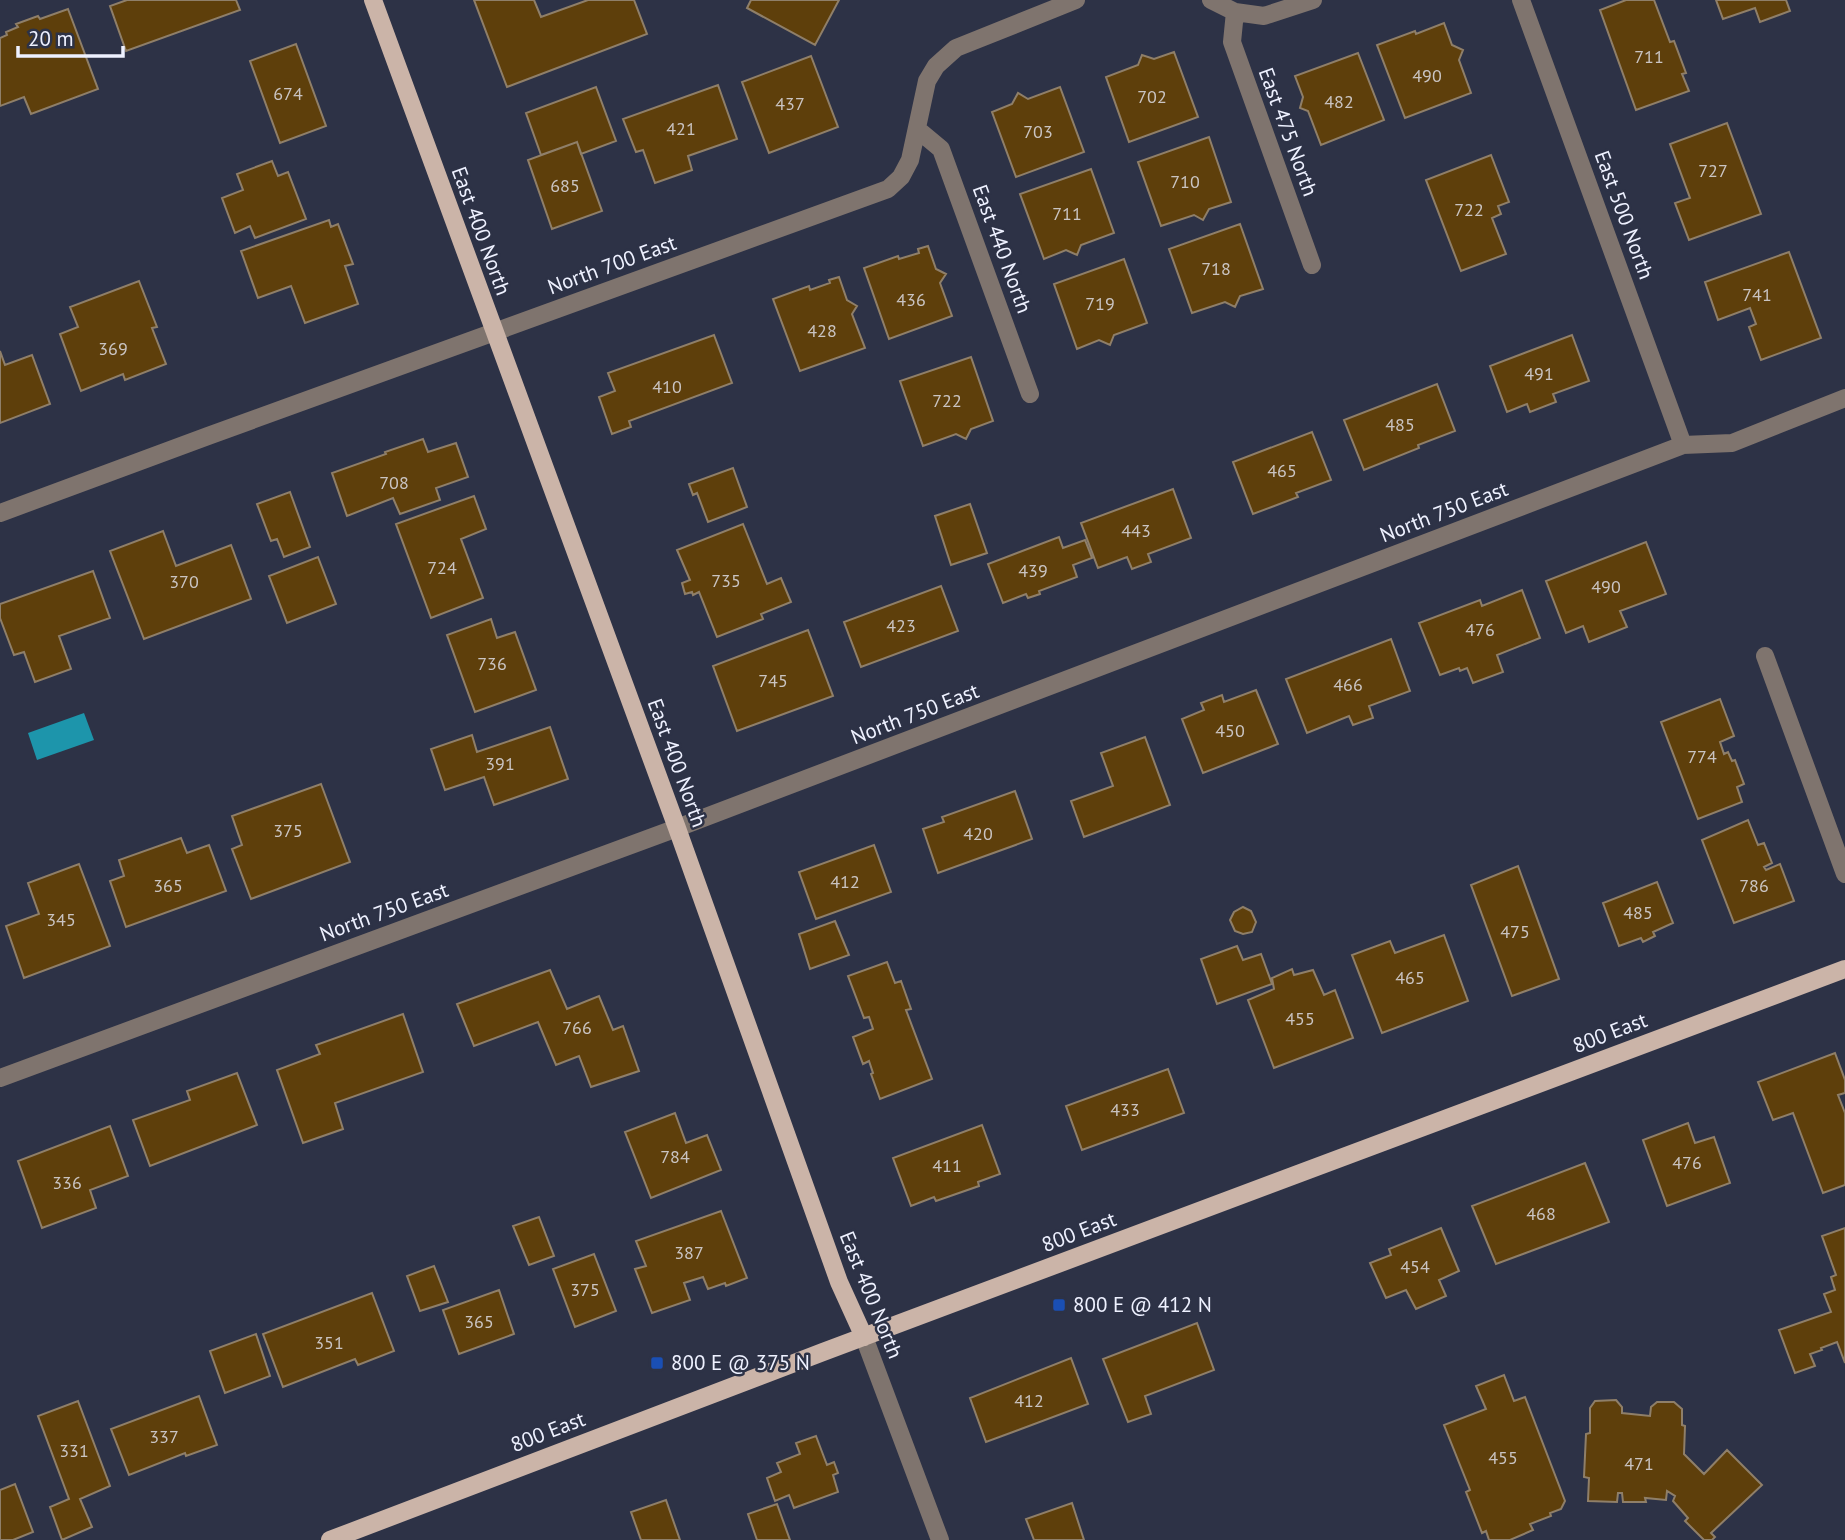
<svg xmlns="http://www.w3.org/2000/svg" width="1845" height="1540" font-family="'PT Sans',sans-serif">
	<rect width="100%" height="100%" fill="#2d3246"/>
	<!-- water -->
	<path fill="#1d95ab" d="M 84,713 L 94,740 L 37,760 L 28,733 Z"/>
	<!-- building -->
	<path fill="#5e3f0b" stroke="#8f7f69" stroke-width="2" d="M 127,0 L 236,0 L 240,10 L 126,51 L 110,6 Z
		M 474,0 L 534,0 L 541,17 L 588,0 L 634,0 L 647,34 L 507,87 Z
		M 751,0 L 839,0 L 815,45 L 747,8 Z
		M 1626,0 L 1654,0 L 1670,42 L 1674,41 L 1686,73 L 1682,74 L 1689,91 L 1636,110 L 1600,10 Z
		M 1716,0 L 1786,0 L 1790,11 L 1760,22 L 1755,8 L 1723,19 Z
		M 68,9 L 98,89 L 31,114 L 24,97 L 0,106 L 0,38 L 7,35 L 6,32 L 18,27 L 16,24 L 38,16 L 40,19 Z
		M 1444,23 L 1452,45 L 1463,50 L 1459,60 L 1471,93 L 1405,118 L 1377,45 L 1415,31 L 1416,34 Z
		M 296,44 L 326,126 L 280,143 L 250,61 Z
		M 1174,52 L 1198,117 L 1129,142 L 1106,77 L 1138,65 L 1142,55 L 1154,59 Z
		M 1358,53 L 1384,120 L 1321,145 L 1308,111 L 1300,108 L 1303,97 L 1295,76 Z
		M 811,56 L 838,127 L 769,153 L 742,82 Z
		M 718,85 L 737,139 L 688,156 L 692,170 L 655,183 L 643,150 L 636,152 L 623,119 Z
		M 596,87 L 616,141 L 581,154 L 577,142 L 541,155 L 526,113 Z
		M 1060,87 L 1084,152 L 1016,177 L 992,112 L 1012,104 L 1018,93 L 1028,99 Z
		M 1727,123 L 1761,214 L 1689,240 L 1675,203 L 1690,198 L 1670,144 Z
		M 1209,137 L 1231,202 L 1209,209 L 1203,220 L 1194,215 L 1161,226 L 1138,162 Z
		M 577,142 L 602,211 L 552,229 L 528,160 Z
		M 1491,155 L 1509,202 L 1498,206 L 1501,214 L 1492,218 L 1506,254 L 1461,271 L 1426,180 Z
		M 272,161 L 278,176 L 288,172 L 306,219 L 255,238 L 250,226 L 235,233 L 222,198 L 243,190 L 237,174 Z
		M 1091,169 L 1114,233 L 1081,245 L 1077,255 L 1066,250 L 1044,259 L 1020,194 Z
		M 329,220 L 331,227 L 338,224 L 353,264 L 345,266 L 358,304 L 305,323 L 291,286 L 258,298 L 241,251 Z
		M 1240,224 L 1263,289 L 1240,296 L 1235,307 L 1225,302 L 1192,313 L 1169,249 Z
		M 928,246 L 936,269 L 946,274 L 940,283 L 952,316 L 889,339 L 864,268 L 898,256 L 899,259 L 919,253 L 918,249 Z
		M 1789,252 L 1821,338 L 1761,360 L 1749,327 L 1756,324 L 1750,308 L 1718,320 L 1705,282 Z
		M 1124,259 L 1147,323 L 1114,335 L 1110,345 L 1099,340 L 1077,349 L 1054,284 Z
		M 839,277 L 847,300 L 857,306 L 852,314 L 865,348 L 800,371 L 773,299 L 809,286 L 810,290 L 830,283 L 829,280 Z
		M 139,281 L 157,327 L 152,328 L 166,364 L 125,380 L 123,374 L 81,391 L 60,334 L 78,327 L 70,307 Z
		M 714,335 L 732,383 L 629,421 L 631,427 L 612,434 L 599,397 L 615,391 L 608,373 Z
		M 1572,335 L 1589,381 L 1553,394 L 1556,402 L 1530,412 L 1527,404 L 1507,412 L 1490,366 Z
		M 0,351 L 5,365 L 32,355 L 50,404 L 0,423 Z
		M 971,357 L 993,421 L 971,429 L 966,439 L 956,434 L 923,446 L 900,381 Z
		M 1437,384 L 1455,431 L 1418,445 L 1419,448 L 1364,470 L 1344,420 Z
		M 1312,432 L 1331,480 L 1296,493 L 1298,497 L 1253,514 L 1233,462 Z
		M 423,439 L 428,452 L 456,443 L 468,477 L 436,488 L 440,500 L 400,514 L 393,498 L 347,516 L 332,473 L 386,454 L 385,452 Z
		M 733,468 L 747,507 L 708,522 L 697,493 L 693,495 L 689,484 Z
		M 1173,489 L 1191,538 L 1148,554 L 1151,562 L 1132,569 L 1127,557 L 1098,568 L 1081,523 Z
		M 290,492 L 310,547 L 284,557 L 277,539 L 271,541 L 257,504 Z
		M 474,496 L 486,529 L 461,539 L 483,598 L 431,618 L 396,524 Z
		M 970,504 L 987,553 L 951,565 L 935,516 Z
		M 743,524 L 767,584 L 781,578 L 791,602 L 761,614 L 763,619 L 717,637 L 699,592 L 693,595 L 692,592 L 685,594 L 682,583 L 690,580 L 677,550 Z
		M 163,531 L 176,566 L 231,545 L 251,599 L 144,639 L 110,551 Z
		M 1059,537 L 1063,548 L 1085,540 L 1092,558 L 1073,565 L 1077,577 L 1039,591 L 1040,594 L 1028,598 L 1026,594 L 1003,603 L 988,564 Z
		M 1646,542 L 1666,594 L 1620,611 L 1627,627 L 1589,642 L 1583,626 L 1566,633 L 1546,581 Z
		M 318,557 L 336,604 L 287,623 L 269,576 Z
		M 93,571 L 110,618 L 59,636 L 71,669 L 35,682 L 24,652 L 14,655 L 0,618 L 0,604 Z
		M 941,586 L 958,631 L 861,667 L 844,622 Z
		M 1522,590 L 1540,638 L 1497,655 L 1503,672 L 1473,683 L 1467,668 L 1460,671 L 1459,668 L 1440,675 L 1419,623 L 1480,600 L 1482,606 Z
		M 491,619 L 497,638 L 515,632 L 536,690 L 475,712 L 447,635 Z
		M 808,630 L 833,696 L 737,731 L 713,666 Z
		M 1391,639 L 1410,691 L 1369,706 L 1373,718 L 1353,725 L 1349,716 L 1307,733 L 1286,679 Z
		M 1256,690 L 1278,744 L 1203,773 L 1182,719 L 1204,710 L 1201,703 L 1222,695 L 1224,702 Z
		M 1720,699 L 1734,736 L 1720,742 L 1724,754 L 1728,752 L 1732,761 L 1735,760 L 1744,784 L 1737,787 L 1742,802 L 1698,819 L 1661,722 Z
		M 550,727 L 568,779 L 494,805 L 484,777 L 445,790 L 431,749 L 472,735 L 477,752 Z
		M 1145,737 L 1170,805 L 1084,837 L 1071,801 L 1113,786 L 1101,753 Z
		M 321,784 L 350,862 L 251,899 L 232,849 L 242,845 L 232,816 Z
		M 1015,791 L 1032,839 L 938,873 L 923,829 L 944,822 L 942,817 Z
		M 1748,820 L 1758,845 L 1764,843 L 1772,863 L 1764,867 L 1766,870 L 1780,864 L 1794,901 L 1734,923 L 1702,840 Z
		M 181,838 L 187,853 L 209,845 L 226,891 L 126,927 L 110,881 L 124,876 L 119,860 Z
		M 874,845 L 891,892 L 816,919 L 799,872 Z
		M 79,864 L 110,946 L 24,978 L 6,926 L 39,914 L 28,883 Z
		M 1518,866 L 1559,979 L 1512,996 L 1471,885 Z
		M 1657,882 L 1673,923 L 1653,932 L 1655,936 L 1643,942 L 1641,938 L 1619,946 L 1603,903 Z
		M 1243,907 L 1251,911 L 1256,922 L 1252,932 L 1243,934 L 1235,931 L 1230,920 L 1234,912 Z
		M 835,921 L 849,955 L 810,969 L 799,934 Z
		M 1444,935 L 1468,1001 L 1382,1033 L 1352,955 L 1390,941 L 1395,953 Z
		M 1237,946 L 1243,960 L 1261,954 L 1272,984 L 1217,1004 L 1201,959 Z
		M 887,962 L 895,983 L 901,981 L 911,1009 L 906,1010 L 932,1079 L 880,1099 L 871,1074 L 873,1073 L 869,1061 L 863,1064 L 853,1037 L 873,1029 L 869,1017 L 864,1018 L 848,976 Z
		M 1292,969 L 1294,975 L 1313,970 L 1324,995 L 1335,990 L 1353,1038 L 1274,1068 L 1248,1000 L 1274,989 L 1272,978 Z
		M 550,970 L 567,1009 L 599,996 L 613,1030 L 623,1026 L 639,1071 L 591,1087 L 579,1056 L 556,1065 L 538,1022 L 474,1046 L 457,1004 Z
		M 403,1014 L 423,1072 L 335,1103 L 343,1129 L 303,1143 L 277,1070 L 320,1054 L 316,1045 Z
		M 1835,1053 L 1845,1080 L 1845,1093 L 1838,1095 L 1845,1113 L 1845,1185 L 1823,1193 L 1793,1113 L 1773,1120 L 1758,1082 Z
		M 1168,1069 L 1184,1113 L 1082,1150 L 1066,1106 Z
		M 237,1073 L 257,1125 L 150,1166 L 133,1120 L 190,1100 L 187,1091 Z
		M 675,1113 L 686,1143 L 707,1135 L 721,1170 L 651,1198 L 625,1132 Z
		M 1688,1123 L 1695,1143 L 1714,1137 L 1730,1183 L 1667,1206 L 1643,1140 Z
		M 982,1125 L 1000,1174 L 978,1182 L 979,1186 L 936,1201 L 934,1197 L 911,1206 L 893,1158 Z
		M 110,1126 L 128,1176 L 90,1190 L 96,1208 L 42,1228 L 18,1161 Z
		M 1585,1163 L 1609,1222 L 1496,1264 L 1472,1206 Z
		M 721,1211 L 747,1278 L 726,1286 L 725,1283 L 708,1289 L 703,1277 L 684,1283 L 690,1300 L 652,1313 L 635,1269 L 646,1266 L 636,1241 Z
		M 539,1217 L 554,1256 L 529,1265 L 513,1226 Z
		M 1441,1228 L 1459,1271 L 1439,1280 L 1446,1296 L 1416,1309 L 1406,1290 L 1386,1298 L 1370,1263 L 1391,1255 L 1389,1249 Z
		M 1845,1228 L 1845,1363 L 1837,1342 L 1821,1348 L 1822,1350 L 1810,1354 L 1815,1366 L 1795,1373 L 1779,1330 L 1831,1312 L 1824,1294 L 1835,1290 L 1831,1277 L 1836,1275 L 1822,1236 Z
		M 594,1254 L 616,1311 L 575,1327 L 553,1269 Z
		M 434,1266 L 448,1302 L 420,1311 L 407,1276 Z
		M 499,1290 L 514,1334 L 459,1354 L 443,1310 Z
		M 372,1293 L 394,1351 L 358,1365 L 355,1359 L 283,1387 L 263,1334 Z
		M 1197,1323 L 1214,1370 L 1145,1396 L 1151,1414 L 1128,1422 L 1103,1359 Z
		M 256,1334 L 270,1376 L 225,1393 L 210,1351 Z
		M 1071,1358 L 1088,1404 L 986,1442 L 970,1398 Z
		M 1504,1375 L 1514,1401 L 1525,1397 L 1565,1501 L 1561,1509 L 1550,1513 L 1551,1516 L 1530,1524 L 1533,1530 L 1510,1540 L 1489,1540 L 1486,1531 L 1482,1533 L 1466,1492 L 1470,1490 L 1444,1425 L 1486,1409 L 1476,1386 Z
		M 199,1396 L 217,1445 L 186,1456 L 185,1453 L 129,1475 L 111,1429 Z
		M 1616,1400 L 1622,1407 L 1622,1413 L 1650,1416 L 1651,1407 L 1657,1402 L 1674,1402 L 1682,1409 L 1682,1425 L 1685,1426 L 1684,1454 L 1704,1474 L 1727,1450 L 1762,1485 L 1711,1533 L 1715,1537 L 1712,1540 L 1704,1540 L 1685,1521 L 1688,1518 L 1673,1501 L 1675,1496 L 1667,1491 L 1666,1500 L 1645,1498 L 1646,1502 L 1623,1502 L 1622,1493 L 1618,1493 L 1617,1502 L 1588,1501 L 1589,1478 L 1584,1477 L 1586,1434 L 1590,1433 L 1590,1408 L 1595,1401 Z
		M 78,1401 L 110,1486 L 80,1499 L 92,1527 L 62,1540 L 50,1507 L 69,1499 L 38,1416 Z
		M 816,1436 L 827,1465 L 834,1462 L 838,1473 L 833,1475 L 838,1492 L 794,1508 L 789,1495 L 775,1501 L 767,1478 L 781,1472 L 777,1463 L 800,1454 L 796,1443 Z
		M 15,1484 L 33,1532 L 13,1540 L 0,1540 L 0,1490 Z
		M 666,1500 L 680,1540 L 641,1540 L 631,1512 Z
		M 1072,1503 L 1084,1540 L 1034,1540 L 1026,1519 Z
		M 777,1504 L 790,1540 L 757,1540 L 748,1514 Z"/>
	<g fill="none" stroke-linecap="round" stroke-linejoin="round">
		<!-- minor -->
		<path stroke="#7f746e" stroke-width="18" d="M 1211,0 L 1235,12 L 1264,16 L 1313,0
			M 1521,0 L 1683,445
			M 1235,12 L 1232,42 L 1312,265
			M 917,129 L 941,149 L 1030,394
			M 0,513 L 208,436 L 888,189 L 901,177 L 910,160 L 927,81 L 936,66 L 956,48 L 1076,0
			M 1765,656 L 1845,874
			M 0,1078 L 677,828 L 1683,445 L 1732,443 L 1845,398
			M 864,1337 L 940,1540"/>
		<!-- major -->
		<path stroke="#cbb4a8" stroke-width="18" d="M 373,0 L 677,828 L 839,1282 L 864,1337
			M 330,1540 L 823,1352 L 1845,969"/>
	</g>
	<!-- markers -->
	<g fill="#1a4fb4" stroke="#2d3246" stroke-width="2.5">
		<rect x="1052" y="1298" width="14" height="14" rx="3.5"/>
		<rect x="650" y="1356" width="14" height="14" rx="3.5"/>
	</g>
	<g text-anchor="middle" stroke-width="5" stroke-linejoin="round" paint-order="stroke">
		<!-- number labels -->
		<g font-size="18" fill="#cac4c2">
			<text x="1649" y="63">711</text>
			<text x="1427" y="82">490</text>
			<text x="288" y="100">674</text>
			<text x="1152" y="103">702</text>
			<text x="1339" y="108">482</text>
			<text x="790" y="110">437</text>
			<text x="681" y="135">421</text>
			<text x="1038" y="138">703</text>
			<text x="1713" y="177">727</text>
			<text x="1185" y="188">710</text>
			<text x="565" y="192">685</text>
			<text x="1469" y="216">722</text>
			<text x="1067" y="220">711</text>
			<text x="1216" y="275">718</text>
			<text x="1757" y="301">741</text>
			<text x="911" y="306">436</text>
			<text x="1100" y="310">719</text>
			<text x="822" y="337">428</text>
			<text x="113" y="355">369</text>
			<text x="1539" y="380">491</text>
			<text x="667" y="393">410</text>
			<text x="947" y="407">722</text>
			<text x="1400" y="431">485</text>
			<text x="1282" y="477">465</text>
			<text x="394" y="489">708</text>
			<text x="1136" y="537">443</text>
			<text x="442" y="574">724</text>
			<text x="1033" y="577">439</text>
			<text x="726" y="587">735</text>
			<text x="184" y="588">370</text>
			<text x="1606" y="593">490</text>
			<text x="901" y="632">423</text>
			<text x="1480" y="636">476</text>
			<text x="492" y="670">736</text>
			<text x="773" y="687">745</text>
			<text x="1348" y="691">466</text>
			<text x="1230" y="737">450</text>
			<text x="1702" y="763">774</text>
			<text x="500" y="770">391</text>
			<text x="288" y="837">375</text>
			<text x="978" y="840">420</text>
			<text x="845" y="888">412</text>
			<text x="168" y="892">365</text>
			<text x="1754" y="892">786</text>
			<text x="1638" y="919">485</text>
			<text x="61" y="926">345</text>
			<text x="1515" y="938">475</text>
			<text x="1410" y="984">465</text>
			<text x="1300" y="1025">455</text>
			<text x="577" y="1034">766</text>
			<text x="1125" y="1116">433</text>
			<text x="675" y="1163">784</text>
			<text x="1687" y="1169">476</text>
			<text x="947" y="1172">411</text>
			<text x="67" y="1189">336</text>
			<text x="1541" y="1220">468</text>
			<text x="689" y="1259">387</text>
			<text x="1415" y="1273">454</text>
			<text x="585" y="1296">375</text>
			<text x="479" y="1328">365</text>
			<text x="329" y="1349">351</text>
			<text x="1029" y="1407">412</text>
			<text x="164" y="1443">337</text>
			<text x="74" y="1457">331</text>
			<text x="1503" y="1464">455</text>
			<text x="1639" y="1470">471</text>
		</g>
		<!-- street labels -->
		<g font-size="21" fill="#eef1ff" stroke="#2d3246">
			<text transform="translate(1288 132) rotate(70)" y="7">East 475 North</text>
			<text transform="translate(1624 215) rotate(70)" y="7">East 500 North</text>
			<text transform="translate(481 231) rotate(70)" y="7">East 400 North</text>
			<text transform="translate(1002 249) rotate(70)" y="7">East 440 North</text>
			<text transform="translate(612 265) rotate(-20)" y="7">North 700 East</text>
			<text transform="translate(1444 512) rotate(-21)" y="7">North 750 East</text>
			<text transform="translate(915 714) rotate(-21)" y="7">North 750 East</text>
			<text transform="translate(677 763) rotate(70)" y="7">East 400 North</text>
			<text transform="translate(384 912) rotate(-20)" y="7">North 750 East</text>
			<text transform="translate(1610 1033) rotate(-21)" y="7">800 East</text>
			<text transform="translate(1079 1232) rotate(-21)" y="7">800 East</text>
			<text transform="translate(871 1295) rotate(68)" y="7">East 400 North</text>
			<text transform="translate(548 1432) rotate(-21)" y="7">800 East</text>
		</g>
		<!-- poi labels -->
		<g font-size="21" fill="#eef1ff" stroke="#2d3246" text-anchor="start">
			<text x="1073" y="1312">800 E @ 412 N</text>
			<text x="671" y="1370">800 E @ 375 N</text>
		</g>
	</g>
	<!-- scale -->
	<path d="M18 46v10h105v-10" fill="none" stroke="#eef1ff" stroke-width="3.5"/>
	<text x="28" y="46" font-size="21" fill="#eef1ff" stroke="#2d3246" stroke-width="5" paint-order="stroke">20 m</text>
</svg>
